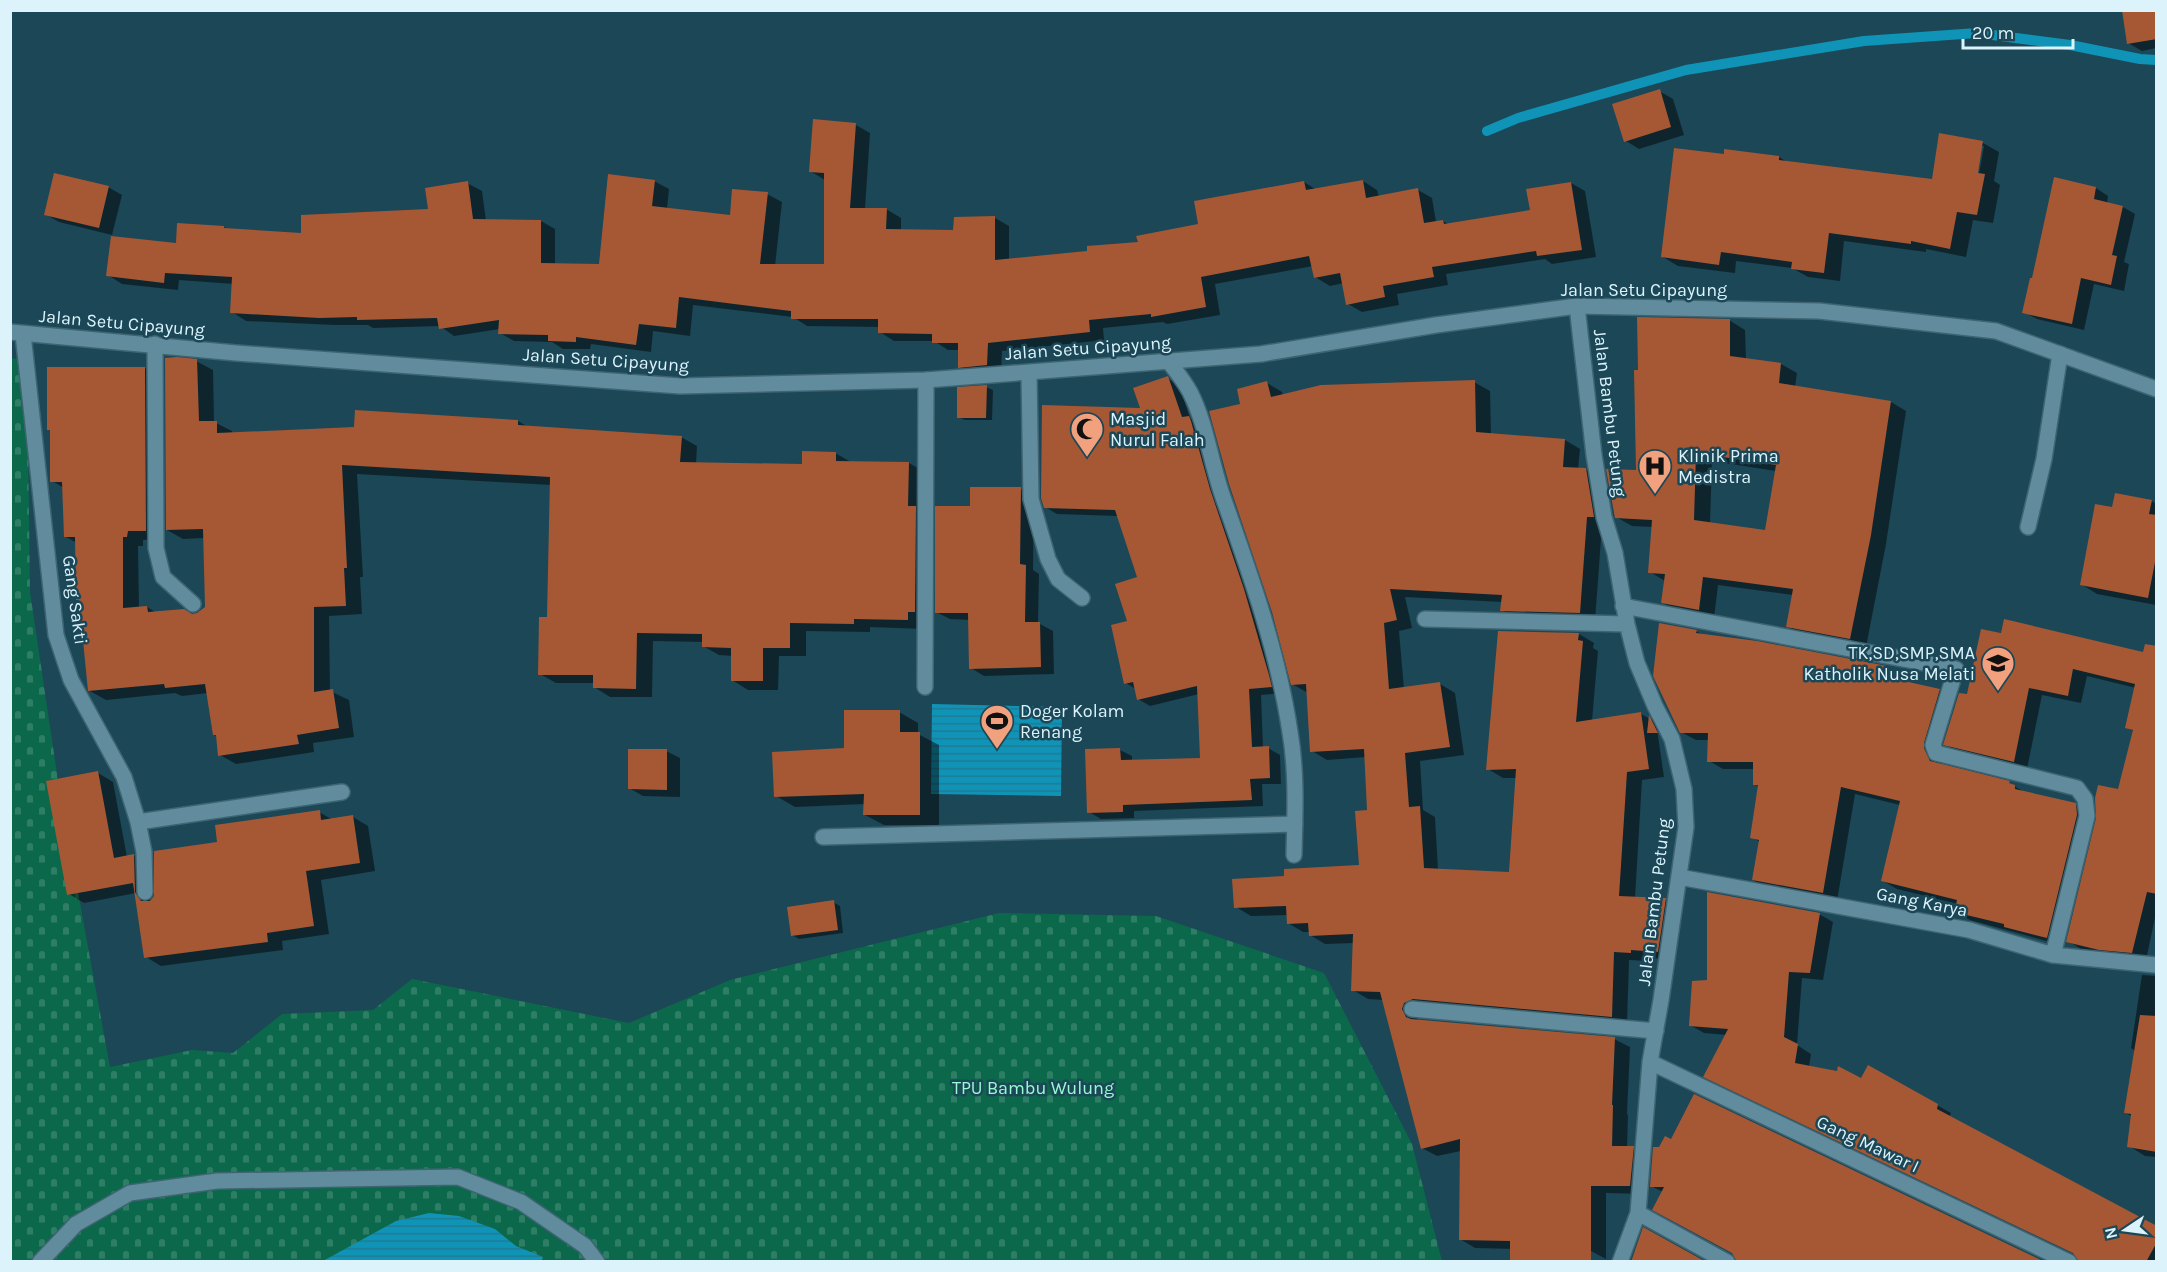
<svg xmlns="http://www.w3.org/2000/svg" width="2167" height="1272" font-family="Karla,sans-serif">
	<defs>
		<pattern id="cemetery-stones" width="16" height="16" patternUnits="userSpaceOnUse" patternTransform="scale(1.5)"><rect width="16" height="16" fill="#0b684a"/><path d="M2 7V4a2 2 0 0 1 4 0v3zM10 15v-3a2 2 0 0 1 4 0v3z" fill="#2e7e65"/></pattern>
		<pattern id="water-rules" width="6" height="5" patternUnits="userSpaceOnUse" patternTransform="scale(1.5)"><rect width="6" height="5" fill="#0f94b8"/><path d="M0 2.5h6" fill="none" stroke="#217a92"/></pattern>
	</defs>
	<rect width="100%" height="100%" fill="#1b4757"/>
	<!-- cemetery -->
	<path fill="url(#cemetery-stones)" d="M 11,358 L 27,361 L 30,592 L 60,794 L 110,1067 L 192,1050 L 233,1053 L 282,1014 L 373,1010 L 412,979 L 629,1023 L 730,980 L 999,913 L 1156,916 L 1324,973 L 1412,1144 L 1442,1261 L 11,1262 Z"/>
	<!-- water -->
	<path fill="url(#water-rules)" d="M 932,704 L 1062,707 L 1061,796 L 931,794 Z
		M 429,1213 L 459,1216 L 495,1229 L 516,1246 L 543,1257 L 541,1262 L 323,1261 L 396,1221 Z"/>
	<!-- shadow -->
	<path fill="#0007" fill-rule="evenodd" d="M 2156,10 L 2156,48 L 2142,51 L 2128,43 Z
		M 1659,91 L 1673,99 L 1684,135 L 1639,149 L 1626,141 Z
		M 815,121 L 856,125 L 870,133 L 865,209 L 886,209 L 901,218 L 901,230 L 955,231 L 995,218 L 1009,226 L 1009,260 L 1089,252 L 1139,244 L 1200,225 L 1304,182 L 1317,190 L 1363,181 L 1377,190 L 1379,197 L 1418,190 L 1432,198 L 1436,222 L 1443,221 L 1448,224 L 1531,211 L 1571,183 L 1585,191 L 1596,257 L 1552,264 L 1545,259 L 1446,274 L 1448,285 L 1397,294 L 1399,305 L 1362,312 L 1348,304 L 1344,283 L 1330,286 L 1315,277 L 1313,266 L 1215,284 L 1220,315 L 1167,324 L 1163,322 L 1103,328 L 1104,340 L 1002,351 L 1001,373 L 974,375 L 959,367 L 960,350 L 948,350 L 934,341 L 894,341 L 880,332 L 880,327 L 807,326 L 793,317 L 693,305 L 690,336 L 653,331 L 651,352 L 591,344 L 590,349 L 563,349 L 552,342 L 514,341 L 500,333 L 500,329 L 454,336 L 440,326 L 373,328 L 368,325 L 334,325 L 246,321 L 232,312 L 234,284 L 179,280 L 178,290 L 122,284 L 108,275 L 224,227 L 228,230 L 303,234 L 430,210 L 467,183 L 482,191 L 486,221 L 541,221 L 555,229 L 555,265 L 600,265 L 654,181 L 669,189 L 667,209 L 731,217 L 767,194 L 782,202 L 775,266 L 825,266 L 825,180 L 810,171 Z
		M 1940,135 L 1983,143 L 1999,152 L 1994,181 L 2000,185 L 1993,223 L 1973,220 L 1966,257 L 1926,249 L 1926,252 L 1844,241 L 1840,281 L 1808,277 L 1792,268 L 1736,261 L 1735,273 L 1678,266 L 1663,257 L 1725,156 L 1779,157 L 1787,162 L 1933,181 ZM 1981,146 L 1984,146 L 1978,180 L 1975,180 Z
		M 108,187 L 122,195 L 112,235 L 59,222 L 45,214 Z
		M 2096,188 L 2108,196 L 2107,204 L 2123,207 L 2135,214 L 2124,262 L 2129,264 L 2124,291 L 2094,284 L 2084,330 L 2037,319 L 2024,312 Z
		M 1729,320 L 1745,330 L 1746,359 L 1781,364 L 1797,373 L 1795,387 L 1891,402 L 1906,411 L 1886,544 L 1866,647 L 1803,635 L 1787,626 L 1793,595 L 1718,585 L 1714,618 L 1679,612 L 1663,603 L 1665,581 L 1650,572 L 1653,527 L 1632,526 L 1616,517 L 1637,471 L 1639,371 ZM 1712,461 L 1776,471 L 1767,531 L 1710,524 Z
		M 196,361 L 213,370 L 214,422 L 232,431 L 232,433 L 518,421 L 528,427 L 681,437 L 697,446 L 696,464 L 804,465 L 835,453 L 851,462 L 909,463 L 925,472 L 924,629 L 870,627 L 870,632 L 806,631 L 806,656 L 779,656 L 778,690 L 748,690 L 732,680 L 733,656 L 719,655 L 703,646 L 703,642 L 653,641 L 652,697 L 610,697 L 594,687 L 594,683 L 556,683 L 540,674 L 548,619 L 551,485 L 357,474 L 363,577 L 360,577 L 362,614 L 329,616 L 330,691 L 349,700 L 354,737 L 313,743 L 314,752 L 236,764 L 220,755 L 217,736 L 214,735 L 208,693 L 182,696 L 175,693 L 106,700 L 90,691 L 77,543 L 66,537 L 64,488 L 52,481 L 52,431 L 49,429 L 145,368 L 161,378 L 162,539 L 143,540 L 143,546 L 138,546 L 139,608 L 147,607 L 157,613 L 191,615 L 197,614 L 206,608 L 204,538 L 183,539 L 167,530 Z
		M 1167,378 L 1179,385 L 1190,418 L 1201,424 L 1282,693 L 1261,695 L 1263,748 L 1268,748 L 1280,755 L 1281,784 L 1262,784 L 1263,806 L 1134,811 L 1134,818 L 1101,819 L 1089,812 L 1120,750 L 1132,756 L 1132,761 L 1201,759 L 1199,694 L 1150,706 L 1138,699 L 1136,689 L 1126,683 L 1129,622 L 1138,578 L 1118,516 L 1057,514 L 1045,507 L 1142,410 Z
		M 1474,382 L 1490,391 L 1491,435 L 1565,440 L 1580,449 L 1578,469 L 1586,469 L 1601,478 L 1602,525 L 1595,621 L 1517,619 L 1502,610 L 1502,602 L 1405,597 L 1412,628 L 1399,631 L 1404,689 L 1440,684 L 1455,693 L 1464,755 L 1420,761 L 1423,810 L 1435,817 L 1438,870 L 1511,873 L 1517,778 L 1503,778 L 1488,769 L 1579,634 L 1594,643 L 1593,648 L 1598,651 L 1592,721 L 1641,714 L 1656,722 L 1664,777 L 1642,780 L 1635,898 L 1665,900 L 1681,909 L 1673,960 L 1646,957 L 1646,961 L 1629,960 L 1627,1025 L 1417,1017 L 1418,1021 L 1614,1039 L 1630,1047 L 1627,1114 L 1628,1115 L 1627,1148 L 1633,1148 L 1648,1156 L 1645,1194 L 1606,1193 L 1606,1259 L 1591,1251 L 1475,1248 L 1460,1239 L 1461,1151 L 1437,1156 L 1422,1148 L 1383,1000 L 1368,999 L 1353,990 L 1354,943 L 1325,944 L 1310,935 L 1310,932 L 1303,932 L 1288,923 L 1288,915 L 1251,916 L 1236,907 L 1286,878 L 1360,866 L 1369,811 L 1366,757 L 1327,760 L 1312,751 L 1308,693 L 1292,684 L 1242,405 L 1267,383 L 1282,392 L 1283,396 Z
		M 986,387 L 993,390 L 992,420 L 965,420 L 958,417 Z
		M 1020,489 L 1034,496 L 1033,570 L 1039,574 L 1038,623 L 1053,631 L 1054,674 L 984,676 L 971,668 L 970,620 L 950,619 L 936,612 Z
		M 2116,495 L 2152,501 L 2156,504 L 2156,605 L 2097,594 L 2081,584 L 2113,509 Z
		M 1982,630 L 2156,657 L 2156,913 L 2146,960 L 2113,957 L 2081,949 L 2068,941 L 2119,791 L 2134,731 L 2127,728 L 2136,688 L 2087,676 L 2081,703 L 2042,695 L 2027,769 L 1958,752 L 1945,744 L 1969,696 Z
		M 1696,631 L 1703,635 L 1887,667 L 1901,676 L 1900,682 L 1939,690 L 1953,698 L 1937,752 L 1941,765 L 2009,783 L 2026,793 L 2075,805 L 2090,813 L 2061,945 L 1970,920 L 1956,912 L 1958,904 L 1897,889 L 1883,881 L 1900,805 L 1855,794 L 1837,901 L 1768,888 L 1753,880 L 1760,842 L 1752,837 L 1760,787 L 1754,784 L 1754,769 L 1723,769 L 1709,761 L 1709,740 L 1696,740 L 1681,732 Z
		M 899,712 L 918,723 L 918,734 L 939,745 L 939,825 L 884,825 L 865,815 L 865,804 L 795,807 L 776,796 Z
		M 666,751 L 680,758 L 680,797 L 643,796 L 629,788 Z
		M 98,773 L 113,782 L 127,857 L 134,856 L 149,865 L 150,904 L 319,812 L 333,820 L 353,817 L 368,826 L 375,871 L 321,880 L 329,934 L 282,941 L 283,950 L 161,966 L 146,957 L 136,893 L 84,903 L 69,894 Z
		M 833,902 L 840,906 L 843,933 L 799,939 L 792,935 Z
		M 1819,914 L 1833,922 L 1823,980 L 1802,978 L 1797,1045 L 1811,1054 L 1809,1067 L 1862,1080 L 1869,1067 L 1951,1113 L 1949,1118 L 2156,1228 L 2156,1262 L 2080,1262 L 2076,1254 L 1727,1035 L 1704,1033 L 1690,1025 L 1708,981 Z
		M 2142,975 L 2156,976 L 2156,1157 L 2145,1156 L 2129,1146 L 2133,1117 L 2126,1113 L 2135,1051 L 2131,1048 Z
		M 1654,1148 L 1737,1257 L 1663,1192 L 1651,1186 Z"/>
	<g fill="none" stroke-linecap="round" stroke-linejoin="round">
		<!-- stream -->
		<path stroke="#0f94b8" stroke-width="10" d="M 1487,131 L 1518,118 L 1686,70 L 1864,41 L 1977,33 L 2070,45 L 2140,59 L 2156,60"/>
	</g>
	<!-- building -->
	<path fill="#a65835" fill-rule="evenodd" d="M 2122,10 L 2157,10 L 2157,39 L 2127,44 Z
		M 1660,89 L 1671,127 L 1624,142 L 1612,104 Z
		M 813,119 L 856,123 L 850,208 L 887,208 L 886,229 L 953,230 L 954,217 L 995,216 L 995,260 L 1087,251 L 1087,246 L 1138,242 L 1136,236 L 1198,224 L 1194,201 L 1304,181 L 1306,190 L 1363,180 L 1366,198 L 1418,188 L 1424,223 L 1443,220 L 1444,224 L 1530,210 L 1526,189 L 1571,182 L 1582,250 L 1537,256 L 1536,251 L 1432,267 L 1434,277 L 1383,286 L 1385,297 L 1346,305 L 1340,273 L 1314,278 L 1309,256 L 1201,277 L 1206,307 L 1151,317 L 1151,314 L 1089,320 L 1090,332 L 988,343 L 987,365 L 958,368 L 958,343 L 932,343 L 932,334 L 878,333 L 878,319 L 791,319 L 791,311 L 679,297 L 676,328 L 639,324 L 636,345 L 576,337 L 576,342 L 548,341 L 548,335 L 498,334 L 499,320 L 439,329 L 437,318 L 357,320 L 357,317 L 319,318 L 230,313 L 232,277 L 165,273 L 164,283 L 106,276 L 111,236 L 176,243 L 177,223 L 224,226 L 224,228 L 301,233 L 301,215 L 428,209 L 425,188 L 468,181 L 473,219 L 541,220 L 541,263 L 599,264 L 608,174 L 655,180 L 652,206 L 730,215 L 732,189 L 768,192 L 760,264 L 824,264 L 824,173 L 809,172 Z
		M 1939,133 L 1983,141 L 1978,173 L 1985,174 L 1977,215 L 1957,212 L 1950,249 L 1911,241 L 1911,244 L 1829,233 L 1824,273 L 1791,269 L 1792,262 L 1721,252 L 1719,265 L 1661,257 L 1674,148 L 1724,154 L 1724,149 L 1779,156 L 1779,160 L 1932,179 Z
		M 54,173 L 109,186 L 99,228 L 44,215 Z
		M 2054,177 L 2096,187 L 2094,199 L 2123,206 L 2112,255 L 2117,256 L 2111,285 L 2081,278 L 2072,324 L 2022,313 L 2030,278 L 2032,278 Z
		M 1637,317 L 1730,319 L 1730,356 L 1781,363 L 1779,383 L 1891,401 L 1871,535 L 1850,639 L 1786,627 L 1793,589 L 1703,577 L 1699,610 L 1661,603 L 1665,574 L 1648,573 L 1652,520 L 1615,518 L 1606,469 L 1636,470 L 1634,370 L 1638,370 ZM 1696,453 L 1776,465 L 1765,530 L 1694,520 Z
		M 177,357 L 197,359 L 199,421 L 217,421 L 217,433 L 354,427 L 355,410 L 518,420 L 518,425 L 682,436 L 680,462 L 802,464 L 802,451 L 836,452 L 836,461 L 909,462 L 908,506 L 916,506 L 915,612 L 908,612 L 908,620 L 854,619 L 854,624 L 790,623 L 790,648 L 763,648 L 763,681 L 731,681 L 731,648 L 702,647 L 702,634 L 637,633 L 636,689 L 593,688 L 593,675 L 538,675 L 539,617 L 547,617 L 550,477 L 342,465 L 347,568 L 344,568 L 346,606 L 314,607 L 314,692 L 333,689 L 339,728 L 297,735 L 299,744 L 218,756 L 216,735 L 213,735 L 205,684 L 165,688 L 164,684 L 88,691 L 79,600 L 76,600 L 75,537 L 64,537 L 62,482 L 50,482 L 50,430 L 47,430 L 47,367 L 145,367 L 146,531 L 128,531 L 127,537 L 123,537 L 123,608 L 147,606 L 148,612 L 184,609 L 192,614 L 197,613 L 205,607 L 203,529 L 166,530 L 165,358 Z
		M 1168,376 L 1182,417 L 1189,416 L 1191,421 L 1210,489 L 1244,589 L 1269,675 L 1272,687 L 1249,689 L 1252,747 L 1269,746 L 1270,778 L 1250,779 L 1252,800 L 1123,805 L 1123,812 L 1087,813 L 1085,749 L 1120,748 L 1121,760 L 1200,758 L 1197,686 L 1137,700 L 1133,682 L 1124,684 L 1111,625 L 1127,621 L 1115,584 L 1137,577 L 1115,510 L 1044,508 L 1041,498 L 1042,405 L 1140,408 L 1133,388 Z
		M 1475,380 L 1476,432 L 1565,439 L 1563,467 L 1586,468 L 1594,517 L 1587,517 L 1580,613 L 1500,611 L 1502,595 L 1390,589 L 1397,620 L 1384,623 L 1389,689 L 1440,682 L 1450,747 L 1405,753 L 1409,807 L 1420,806 L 1424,868 L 1509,872 L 1516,769 L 1486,770 L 1498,631 L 1579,633 L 1578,640 L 1583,641 L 1576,722 L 1641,712 L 1649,769 L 1627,772 L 1619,896 L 1666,898 L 1658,952 L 1631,950 L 1631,953 L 1614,952 L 1612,1017 L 1413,999 L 1404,1003 L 1402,1009 L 1406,1017 L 1411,1019 L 1615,1037 L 1612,1105 L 1613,1105 L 1612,1146 L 1634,1146 L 1630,1186 L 1591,1186 L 1591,1262 L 1510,1262 L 1510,1241 L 1459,1240 L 1460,1139 L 1421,1149 L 1380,992 L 1351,991 L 1353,934 L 1309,936 L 1308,923 L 1287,924 L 1286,906 L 1234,908 L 1232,879 L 1284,876 L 1284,869 L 1359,865 L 1355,811 L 1367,810 L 1364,749 L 1310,752 L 1306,684 L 1291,685 L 1272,612 L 1229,484 L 1209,411 L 1240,404 L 1237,389 L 1267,381 L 1271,397 L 1321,385 Z
		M 987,385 L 986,418 L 957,418 L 957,387 Z
		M 970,487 L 1021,487 L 1020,564 L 1026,565 L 1025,622 L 1040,622 L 1041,667 L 969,669 L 968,613 L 935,613 L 935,506 L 970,506 Z
		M 2115,493 L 2152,500 L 2149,514 L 2157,515 L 2157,552 L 2148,598 L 2080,585 L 2095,504 L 2112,507 Z
		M 2004,619 L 2143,652 L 2145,644 L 2157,646 L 2157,894 L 2147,892 L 2132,953 L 2099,950 L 2066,942 L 2096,818 L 2095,798 L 2098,785 L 2118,789 L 2133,730 L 2125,728 L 2135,684 L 2073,669 L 2068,696 L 2029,688 L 2014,762 L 1943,745 L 1959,693 L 1967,694 L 1981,629 L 2001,633 Z
		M 1659,623 L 1697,630 L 1696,633 L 1757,641 L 1887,666 L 1886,677 L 1940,689 L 1924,743 L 1924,748 L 1930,761 L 2010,781 L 2009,783 L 2015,785 L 2015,789 L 2076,803 L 2077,815 L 2047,938 L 2004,927 L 2004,924 L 1954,912 L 1957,900 L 1881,881 L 1900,801 L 1841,787 L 1823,893 L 1752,880 L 1759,840 L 1750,838 L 1758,785 L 1753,785 L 1753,762 L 1707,762 L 1708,733 L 1680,733 L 1653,676 Z
		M 844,710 L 900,710 L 900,732 L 920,732 L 920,815 L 863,815 L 864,794 L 774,797 L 772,752 L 844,748 Z
		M 1649,715 L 1658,733 L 1647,733 Z
		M 628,749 L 667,749 L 667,790 L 628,789 Z
		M 98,771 L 114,858 L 134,854 L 135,892 L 141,901 L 150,901 L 154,896 L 154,851 L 217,842 L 215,825 L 320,810 L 321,820 L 353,815 L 360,863 L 306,871 L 314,926 L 267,933 L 268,942 L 144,958 L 133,883 L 67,895 L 46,781 Z
		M 1707,892 L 1820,913 L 1810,973 L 1789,972 L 1784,1037 L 1798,1044 L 1795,1063 L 1837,1071 L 1838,1066 L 1861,1078 L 1868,1065 L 1938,1104 L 1937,1109 L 2157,1226 L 2157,1242 L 2146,1262 L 2079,1262 L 2073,1253 L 1703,1077 L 1728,1029 L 1689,1026 L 1692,981 L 1707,980 Z
		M 834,900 L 838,930 L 791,936 L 787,907 Z
		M 2140,1015 L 2157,1016 L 2157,1152 L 2127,1147 L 2131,1114 L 2124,1113 Z
		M 1694,1094 L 2045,1262 L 1737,1262 L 1732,1253 L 1652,1210 L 1664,1187 L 1650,1187 L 1653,1147 L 1659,1147 L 1665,1136 L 1671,1139 Z
		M 1643,1227 L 1706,1262 L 1631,1262 Z"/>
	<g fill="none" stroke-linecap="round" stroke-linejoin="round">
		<!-- service casing -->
		<g stroke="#3e6471" stroke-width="18">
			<path id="service" d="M 40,1262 L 76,1224 L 130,1193 L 217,1181 L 458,1177 L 521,1202 L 585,1246 L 597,1262"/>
		</g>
		<!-- minor casing -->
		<g stroke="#3e6471" stroke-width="18">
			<path id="minor" d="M 1577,306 L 1594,455 L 1604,517 L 1615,553 L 1627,624 L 1637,663 L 1655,706 L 1672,739 L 1684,789 L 1686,827 L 1661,1000 L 1650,1062 L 1638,1213 L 1620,1262
				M 23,334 L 56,635 L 71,680 L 124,777 L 138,822 L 144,852 L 145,892
				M 155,344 L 156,548 L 163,577 L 193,604
				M 1169,362 C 1176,371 1184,381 1190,392 C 1207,425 1211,465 1224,500 C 1251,576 1278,652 1290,732 C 1297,773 1295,814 1294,855
				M 1029,373 L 1031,499 L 1048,559 L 1058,579 L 1082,598
				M 2028,527 L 2044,459 L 2060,354
				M 1623,606 L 1956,669 L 1933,745 L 1936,753 L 2077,788 L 2085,799 L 2087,816 L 2053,955
				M 1425,619 L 1627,624
				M 925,687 L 926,380
				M 138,822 L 342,792
				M 823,837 L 1295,824
				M 1679,877 L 1969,930 L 2053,955 L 2156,965
				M 1412,1009 L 1656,1031
				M 1650,1062 L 2069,1262
				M 1638,1213 L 1727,1262"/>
		</g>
		<!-- tertiary casing -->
		<g stroke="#3e6471" stroke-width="18">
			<path id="tertiary" d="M 10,332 L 236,353 L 680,386 L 926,380 L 1261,354 L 1436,325 L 1577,306 L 1819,311 L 1996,331 L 2156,389"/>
		</g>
		<!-- service -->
		<use href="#service" stroke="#608c9d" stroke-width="15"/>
		<!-- minor -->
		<use href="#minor" stroke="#608c9d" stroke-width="15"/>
		<!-- tertiary -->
		<use href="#tertiary" stroke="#608c9d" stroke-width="15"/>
	</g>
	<!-- icons -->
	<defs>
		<g id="mosque-pin" transform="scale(1.725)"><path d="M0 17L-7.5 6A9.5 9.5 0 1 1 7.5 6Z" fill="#f2a17e" stroke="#1b4757"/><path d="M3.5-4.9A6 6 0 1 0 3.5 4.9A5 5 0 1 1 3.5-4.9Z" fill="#111"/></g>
		<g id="hospital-pin" transform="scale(1.725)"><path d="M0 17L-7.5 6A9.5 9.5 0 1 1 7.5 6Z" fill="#f2a17e" stroke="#1b4757"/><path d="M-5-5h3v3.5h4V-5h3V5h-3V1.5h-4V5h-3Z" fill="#111"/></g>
		<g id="school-pin" transform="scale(1.725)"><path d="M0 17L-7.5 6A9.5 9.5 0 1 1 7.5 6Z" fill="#f2a17e" stroke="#1b4757"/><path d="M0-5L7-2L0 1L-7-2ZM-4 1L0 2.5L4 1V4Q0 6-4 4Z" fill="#111"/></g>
		<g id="stadium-pin" transform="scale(1.725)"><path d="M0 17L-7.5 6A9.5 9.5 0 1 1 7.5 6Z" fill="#f2a17e" stroke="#1b4757"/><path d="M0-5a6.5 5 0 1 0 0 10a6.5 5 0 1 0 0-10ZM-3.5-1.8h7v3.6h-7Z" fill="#111"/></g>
	</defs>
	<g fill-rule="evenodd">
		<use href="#mosque-pin" x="1087" y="429"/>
		<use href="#hospital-pin" x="1655" y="466"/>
		<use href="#school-pin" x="1998" y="663"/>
		<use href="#stadium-pin" x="997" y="721"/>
	</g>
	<g text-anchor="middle" stroke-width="5" stroke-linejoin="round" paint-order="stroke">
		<!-- street labels -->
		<g font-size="18" fill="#dcf3fc" stroke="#1b4757">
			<text x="1644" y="296">Jalan Setu Cipayung</text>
			<text transform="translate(122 323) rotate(5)" y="6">Jalan Setu Cipayung</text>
			<text transform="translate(1088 348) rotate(-4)" y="6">Jalan Setu Cipayung</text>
			<text transform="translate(606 360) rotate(4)" y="6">Jalan Setu Cipayung</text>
			<text transform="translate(1610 413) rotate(83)" y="6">Jalan Bambu Petung</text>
			<text transform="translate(75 600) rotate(82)" y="6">Gang Sakti</text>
			<text transform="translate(1654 902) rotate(-83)" y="6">Jalan Bambu Petung</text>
			<text transform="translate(1922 902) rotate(11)" y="6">Gang Karya</text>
			<text transform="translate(1868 1144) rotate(25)" y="6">Gang Mawar I</text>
		</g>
		<!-- poi labels -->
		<g font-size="18" fill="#dcf3fc" stroke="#1b4757" text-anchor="start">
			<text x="1110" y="425">Masjid<tspan x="1110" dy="21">Nurul Falah</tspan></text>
			<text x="1678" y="462">Klinik Prima<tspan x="1678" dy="21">Medistra</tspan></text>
			<text x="1975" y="659" text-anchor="end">TK,SD,SMP,SMA<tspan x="1975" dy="21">Katholik Nusa Melati</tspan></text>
			<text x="1020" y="717">Doger Kolam<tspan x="1020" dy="21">Renang</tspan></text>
		</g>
		<!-- park labels -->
		<g font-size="18" fill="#96fccf" stroke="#1b4757">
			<text x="1033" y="1094">TPU Bambu Wulung</text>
		</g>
	</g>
	<!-- border -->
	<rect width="2167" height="1272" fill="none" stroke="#dcf3fc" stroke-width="24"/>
	<!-- north arrow -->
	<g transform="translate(2125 1230) rotate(257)" stroke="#1b4757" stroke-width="4.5" paint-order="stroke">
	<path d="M0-4.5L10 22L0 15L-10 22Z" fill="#dcf3fc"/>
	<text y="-9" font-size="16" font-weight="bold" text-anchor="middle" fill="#dcf3fc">N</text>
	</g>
	<!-- scale -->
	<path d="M1963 39v9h110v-9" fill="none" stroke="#dcf3fc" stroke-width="3"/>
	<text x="1972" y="39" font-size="18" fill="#dcf3fc" stroke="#1b4757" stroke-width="4.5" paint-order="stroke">20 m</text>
</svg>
